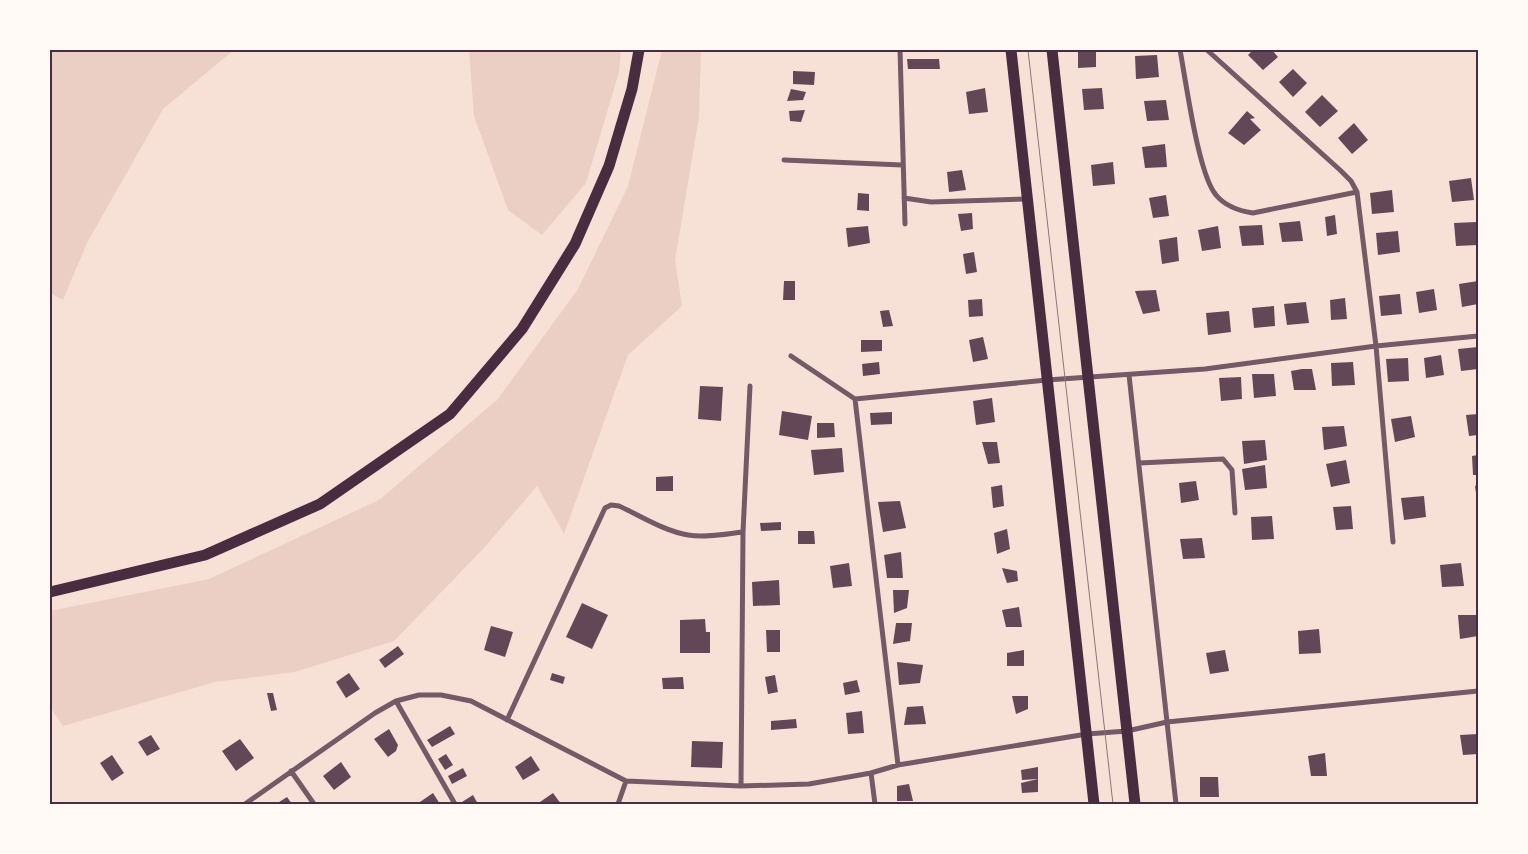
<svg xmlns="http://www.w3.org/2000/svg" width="1528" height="854" font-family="'Roboto Condensed',sans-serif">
	<rect width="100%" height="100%" fill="#f7e1d7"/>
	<!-- green -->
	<path fill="#ebcfc5" d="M 50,50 L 234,50 L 163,109 L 87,243 L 63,300 L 50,293 Z
		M 469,50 L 621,50 L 619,72 L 586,183 L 542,235 L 508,210 L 474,116 Z
		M 662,50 L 701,50 L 699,117 L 675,260 L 682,306 L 628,355 L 564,534 L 537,486 L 484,548 L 394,641 L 295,672 L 215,682 L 63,726 L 50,707 L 50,611 L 209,579 L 379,500 L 497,400 L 578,289 L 628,186 Z"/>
	<!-- building -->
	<path fill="#644757" d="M 1253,50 L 1272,50 L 1278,57 L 1263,70 L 1248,55 Z
		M 1078,51 L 1096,51 L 1096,67 L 1078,68 Z
		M 1157,55 L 1159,77 L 1136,79 L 1135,56 Z
		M 907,59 L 939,59 L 940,69 L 908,69 Z
		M 1293,69 L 1307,83 L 1293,97 L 1279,82 Z
		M 793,71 L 815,72 L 814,85 L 793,84 Z
		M 985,88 L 988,112 L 969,114 L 966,92 Z
		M 1102,88 L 1104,109 L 1084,110 L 1082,89 Z
		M 791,89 L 806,92 L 803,100 L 787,101 Z
		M 1322,95 L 1338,111 L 1320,127 L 1305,112 Z
		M 1166,100 L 1169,120 L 1147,121 L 1144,101 Z
		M 805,110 L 801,122 L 790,121 L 789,111 Z
		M 1247,111 L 1255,118 L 1250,119 L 1261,130 L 1244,145 L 1228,133 Z
		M 1354,123 L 1368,140 L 1352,154 L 1338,138 Z
		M 1165,144 L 1167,167 L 1145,168 L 1142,147 Z
		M 1113,162 L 1115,184 L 1093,186 L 1091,165 Z
		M 962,170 L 966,190 L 949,192 L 947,172 Z
		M 1471,178 L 1474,200 L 1452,202 L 1449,181 Z
		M 1392,190 L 1394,212 L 1372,214 L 1370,193 Z
		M 858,193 L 869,194 L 869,211 L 857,210 Z
		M 1166,195 L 1169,216 L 1153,218 L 1149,198 Z
		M 972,213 L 973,229 L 961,231 L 958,214 Z
		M 1335,215 L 1337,234 L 1327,236 L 1325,217 Z
		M 1300,221 L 1303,241 L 1282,242 L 1279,223 Z
		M 1476,222 L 1478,245 L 1456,246 L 1454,223 Z
		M 1262,225 L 1264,245 L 1242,246 L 1239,226 Z
		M 868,226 L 870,243 L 848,247 L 846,228 Z
		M 1218,226 L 1221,248 L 1202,251 L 1198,230 Z
		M 1398,231 L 1400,252 L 1378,255 L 1376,233 Z
		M 1177,237 L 1179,261 L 1162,264 L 1159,240 Z
		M 974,252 L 977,272 L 966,274 L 963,254 Z
		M 784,281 L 795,281 L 795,300 L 783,300 Z
		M 1478,281 L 1478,304 L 1462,307 L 1459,284 Z
		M 1434,289 L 1437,310 L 1419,313 L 1416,292 Z
		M 1156,290 L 1160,311 L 1143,314 L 1135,291 Z
		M 1400,294 L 1402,314 L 1381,316 L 1379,296 Z
		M 1345,298 L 1347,319 L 1331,320 L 1330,300 Z
		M 982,299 L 983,316 L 969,317 L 968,300 Z
		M 1306,302 L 1309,323 L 1287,325 L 1284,304 Z
		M 1274,306 L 1275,326 L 1254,328 L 1252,308 Z
		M 889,310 L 893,326 L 883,327 L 880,311 Z
		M 1229,311 L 1231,332 L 1208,335 L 1206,313 Z
		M 983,337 L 988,359 L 973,362 L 969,340 Z
		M 861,340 L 882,340 L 882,351 L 861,352 Z
		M 1478,347 L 1478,369 L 1461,371 L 1458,349 Z
		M 1441,355 L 1444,375 L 1426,378 L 1424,358 Z
		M 1408,358 L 1409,381 L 1388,382 L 1386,359 Z
		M 879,362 L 880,374 L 863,376 L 862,364 Z
		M 1353,362 L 1355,385 L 1332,386 L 1331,363 Z
		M 1302,369 L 1312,369 L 1316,390 L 1294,390 L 1291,371 Z
		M 1252,374 L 1274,374 L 1276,396 L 1254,398 Z
		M 1241,377 L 1242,399 L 1221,401 L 1219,378 Z
		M 700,386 L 723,387 L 721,421 L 698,419 Z
		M 992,398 L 995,422 L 976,425 L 973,401 Z
		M 782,411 L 812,416 L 808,440 L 779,435 Z
		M 892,412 L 892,424 L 871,425 L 870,413 Z
		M 1478,414 L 1478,435 L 1469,436 L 1466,415 Z
		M 1411,416 L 1415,437 L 1395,442 L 1391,419 Z
		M 817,423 L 834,423 L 835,437 L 817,438 Z
		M 1344,426 L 1347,446 L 1324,450 L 1322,427 Z
		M 1265,440 L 1267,460 L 1244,464 L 1242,441 Z
		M 982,442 L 997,442 L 1000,463 L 988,464 Z
		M 842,448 L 844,472 L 814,475 L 811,450 Z
		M 1478,455 L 1478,475 L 1473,475 L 1472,456 Z
		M 1346,460 L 1350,483 L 1331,487 L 1326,464 Z
		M 1265,465 L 1267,488 L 1245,490 L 1242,469 Z
		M 673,476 L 673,491 L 656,491 L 656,477 Z
		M 1196,481 L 1199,500 L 1181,503 L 1179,483 Z
		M 1002,485 L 1004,506 L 993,508 L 991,487 Z
		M 1478,485 L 1478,500 L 1477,500 L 1475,486 Z
		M 1424,496 L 1426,517 L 1404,520 L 1401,498 Z
		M 900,501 L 906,528 L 883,532 L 878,502 Z
		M 1351,506 L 1353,529 L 1336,530 L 1333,507 Z
		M 1272,516 L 1274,539 L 1252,540 L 1251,517 Z
		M 781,522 L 781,530 L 761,531 L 760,523 Z
		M 1007,529 L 1010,549 L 997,554 L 994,533 Z
		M 798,531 L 814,531 L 815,544 L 798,544 Z
		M 1202,538 L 1205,558 L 1183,559 L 1180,539 Z
		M 901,552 L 903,578 L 887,578 L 884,555 Z
		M 849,563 L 852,586 L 833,588 L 830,566 Z
		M 1461,563 L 1464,586 L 1442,587 L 1440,565 Z
		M 1002,568 L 1017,571 L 1018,581 L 1007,583 Z
		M 779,580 L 780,605 L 753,606 L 752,582 Z
		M 893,590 L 909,590 L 907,608 L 894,613 Z
		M 582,603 L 608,615 L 592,649 L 566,637 Z
		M 1019,607 L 1022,627 L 1006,627 L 1002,610 Z
		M 1458,615 L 1478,615 L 1478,636 L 1460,639 Z
		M 705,619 L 706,632 L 710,632 L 710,653 L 680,653 L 680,620 Z
		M 896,623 L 912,623 L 910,641 L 893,644 Z
		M 491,626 L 513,632 L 505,657 L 484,650 Z
		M 1319,629 L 1321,653 L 1299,654 L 1298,631 Z
		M 766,630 L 780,630 L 780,652 L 767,652 Z
		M 398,646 L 404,654 L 385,668 L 379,660 Z
		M 1024,650 L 1024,666 L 1007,666 L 1007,653 Z
		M 1225,650 L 1229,671 L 1210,674 L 1206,653 Z
		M 897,662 L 923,665 L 920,683 L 899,685 Z
		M 349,673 L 360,689 L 346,698 L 336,682 Z
		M 552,673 L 565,677 L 563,684 L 550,680 Z
		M 775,675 L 778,692 L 768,694 L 765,677 Z
		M 683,677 L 684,689 L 663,689 L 662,678 Z
		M 857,680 L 860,692 L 845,695 L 843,683 Z
		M 267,693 L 273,693 L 277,710 L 271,711 Z
		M 1012,696 L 1028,696 L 1028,709 L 1016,714 Z
		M 923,706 L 926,724 L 904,725 L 907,707 Z
		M 862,711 L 864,733 L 848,734 L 846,713 Z
		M 796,719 L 797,728 L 771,730 L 771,721 Z
		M 450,726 L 455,734 L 432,747 L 427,740 Z
		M 389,729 L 398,745 L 396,751 L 388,757 L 374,739 Z
		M 1478,734 L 1478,754 L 1463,755 L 1460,735 Z
		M 151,735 L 160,749 L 147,756 L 138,742 Z
		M 240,739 L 254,758 L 236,771 L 222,751 Z
		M 692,741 L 723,742 L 722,768 L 691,767 Z
		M 1325,753 L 1327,776 L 1311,776 L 1308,756 Z
		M 446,754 L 453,765 L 445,770 L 438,759 Z
		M 112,755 L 124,773 L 112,781 L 100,763 Z
		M 531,756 L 540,770 L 523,780 L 515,767 Z
		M 341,762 L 351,777 L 334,790 L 323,776 Z
		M 1038,767 L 1038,779 L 1022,780 L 1021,770 Z
		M 463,768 L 467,776 L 452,784 L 448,776 Z
		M 1200,777 L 1218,777 L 1219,797 L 1200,797 Z
		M 1038,779 L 1038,792 L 1022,793 L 1021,783 Z
		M 909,784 L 913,801 L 897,801 L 897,786 Z
		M 433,793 L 440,804 L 417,804 Z
		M 553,793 L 561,804 L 541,804 L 540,802 Z
		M 473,795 L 478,804 L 463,804 L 462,802 Z
		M 287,797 L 292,804 L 276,804 Z"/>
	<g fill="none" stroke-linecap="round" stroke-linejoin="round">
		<!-- minor -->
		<path stroke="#755966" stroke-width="5" d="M 900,50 L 905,224
			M 1180,50 C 1186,81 1198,174 1216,195 C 1225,206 1240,211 1253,213 L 1357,192
			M 1207,50 L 1340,170 L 1351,181 L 1357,192 L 1376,346 L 1393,542
			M 784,160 L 902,165
			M 904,198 L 931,202 L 1027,199
			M 791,356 L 855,399 L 1047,380 L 1205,369 L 1376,346 L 1478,336
			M 1129,375 L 1176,804
			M 855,399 L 898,765
			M 1139,463 L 1223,459 L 1232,470 L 1235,513
			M 396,701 L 455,804
			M 507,720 L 605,508 L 611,505 L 619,506 C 641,516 664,531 688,535 C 706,538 725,534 743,532
			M 291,771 L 314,804
			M 871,773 L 875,804
			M 741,786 L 743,532 L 750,386
			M 245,804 L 375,713 L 396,701 L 419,695 L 441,695 L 471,701 L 626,781 L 741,786 L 809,784 L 871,773 L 898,765 L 1087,734 L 1127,731 L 1167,722 L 1478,691
			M 618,804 L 626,781"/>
		<!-- primary -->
		<path stroke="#4a2c40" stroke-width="11" d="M 1011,50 L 1094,804
			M 1052,50 L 1135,804
			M 50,592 L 205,555 L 320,504 L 450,414 L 522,329 L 575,244 L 609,166 L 632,89 L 639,50"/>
		<!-- tram -->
		<path stroke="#8f747c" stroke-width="1" d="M 1028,50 L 1113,804"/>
	</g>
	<!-- border -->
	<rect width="1528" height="854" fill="none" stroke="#fffaf5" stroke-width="102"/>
	<rect x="51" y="51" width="1426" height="752" fill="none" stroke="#4a2c40" stroke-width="2"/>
</svg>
